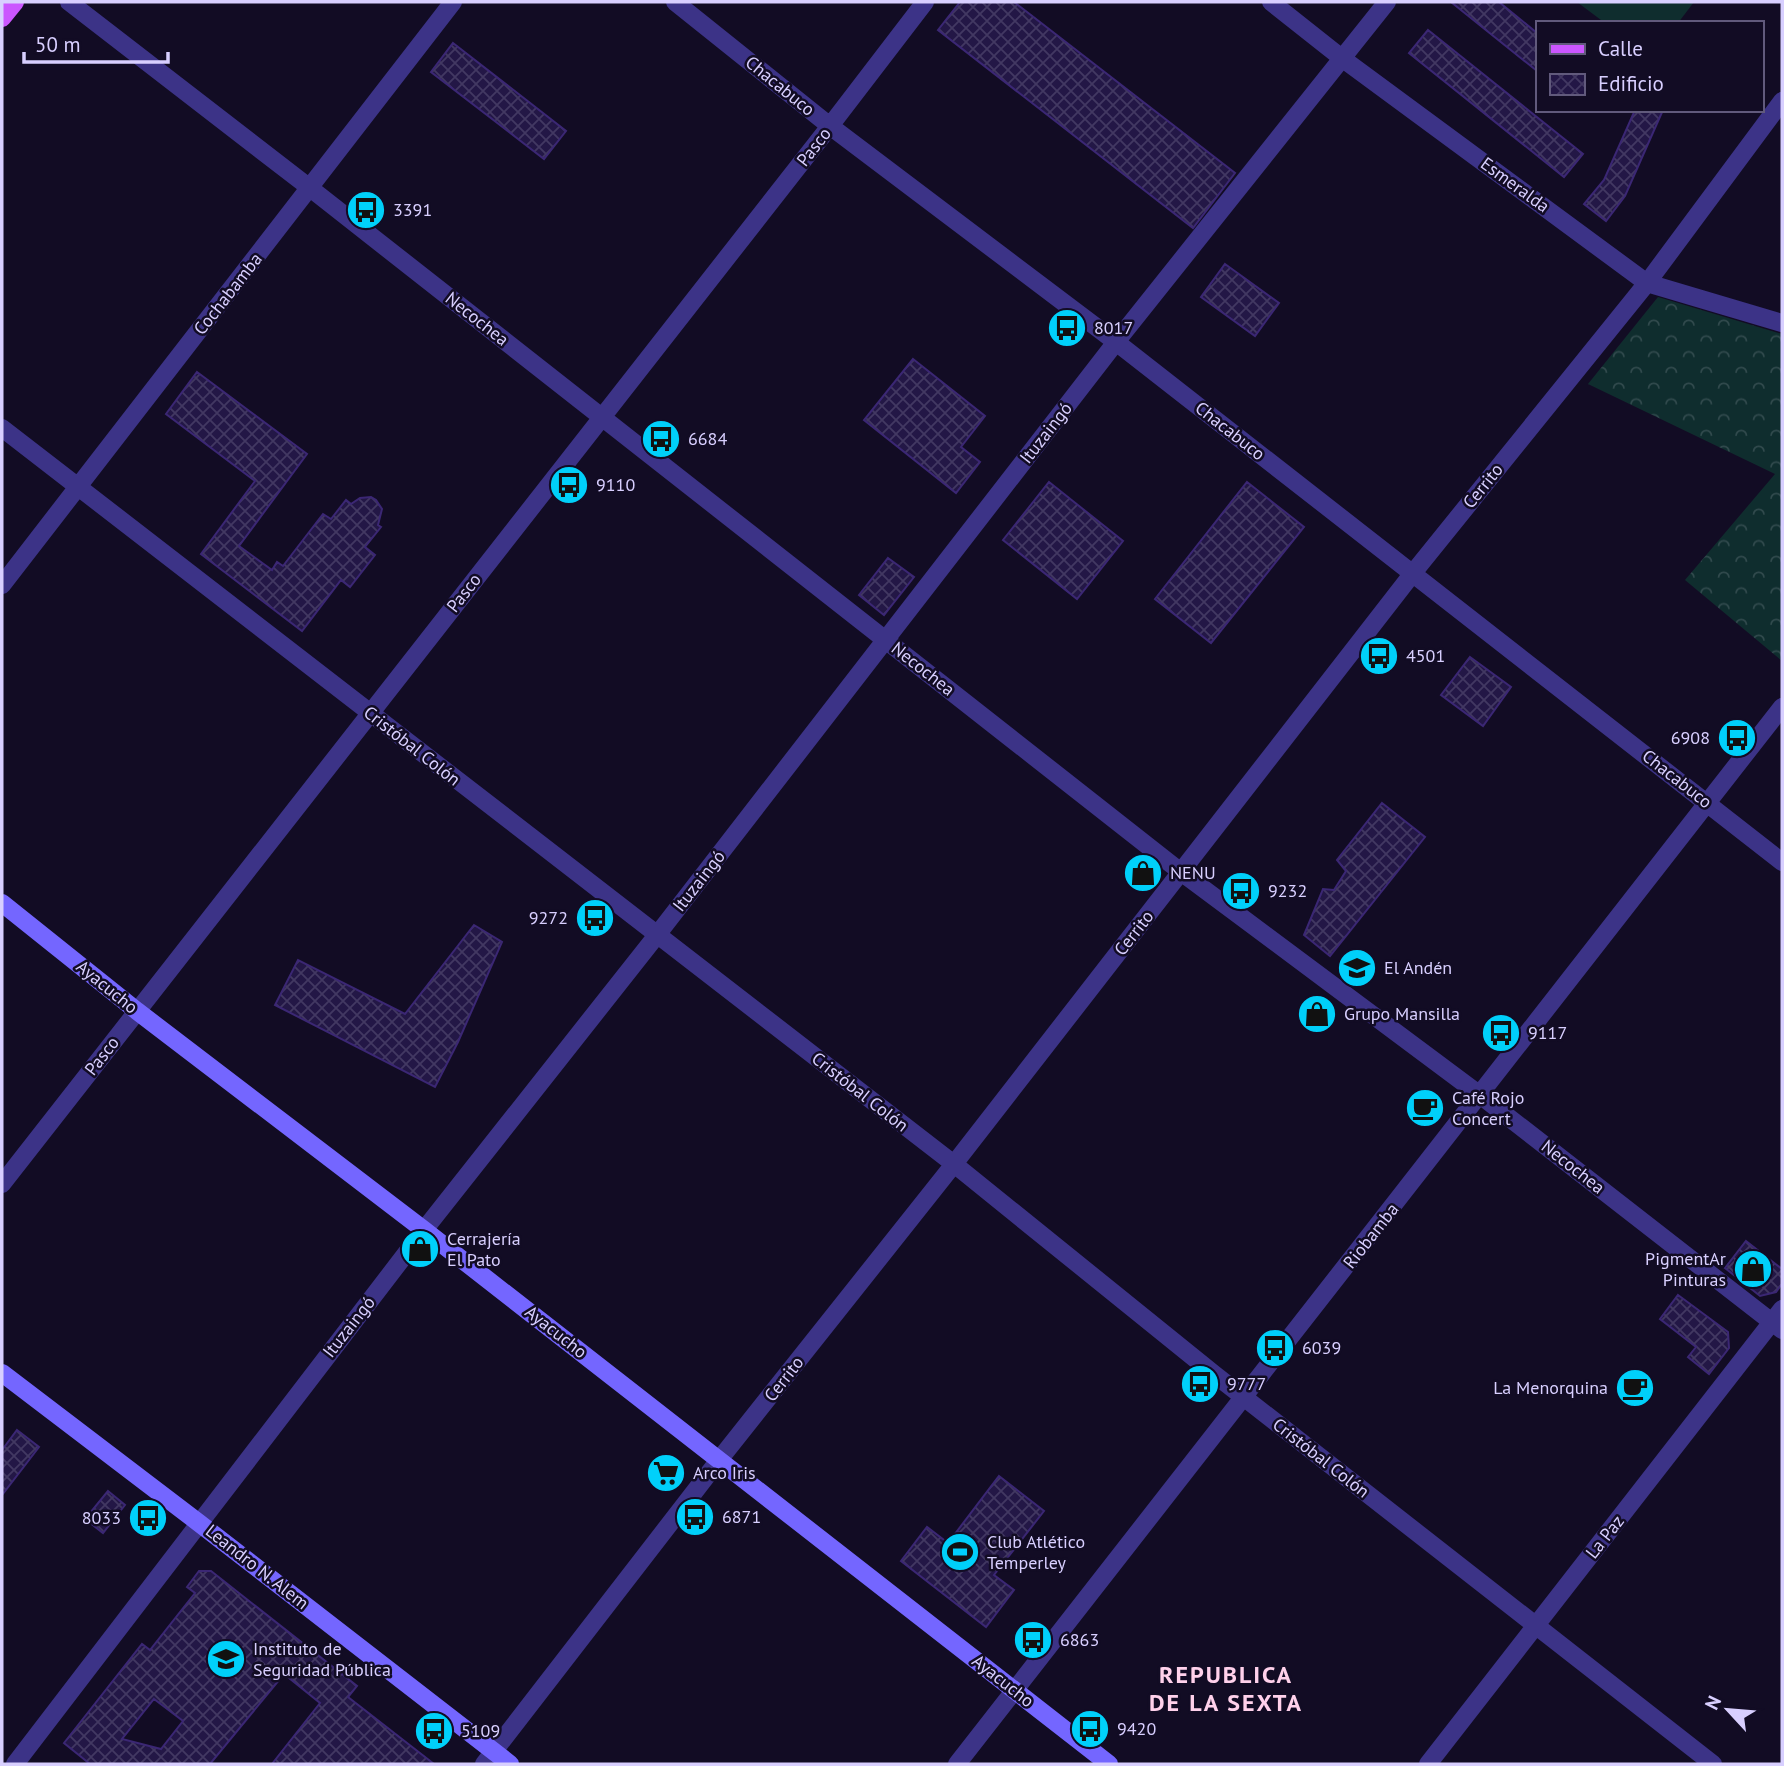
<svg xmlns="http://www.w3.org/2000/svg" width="1784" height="1766" font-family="'PT Sans',sans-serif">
	<defs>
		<pattern id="forest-crowns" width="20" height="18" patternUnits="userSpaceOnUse" patternTransform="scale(1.75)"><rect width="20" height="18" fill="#0f2d2e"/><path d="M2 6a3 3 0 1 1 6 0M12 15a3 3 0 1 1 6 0" fill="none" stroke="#314a4d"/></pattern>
		<pattern id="building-cross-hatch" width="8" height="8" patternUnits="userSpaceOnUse" patternTransform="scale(1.75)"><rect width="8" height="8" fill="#231746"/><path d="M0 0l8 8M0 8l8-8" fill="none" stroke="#423862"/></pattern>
	</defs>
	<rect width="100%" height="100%" fill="#120c24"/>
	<!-- green -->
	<path fill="#0f2d2e" d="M 1577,2 L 1694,2 L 1678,23 L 1605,23 Z"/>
	<!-- forest -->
	<path fill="url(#forest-crowns)" d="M 1658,297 L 1782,334 L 1782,661 L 1685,580 L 1775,474 L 1588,384 Z"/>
	<!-- building -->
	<path fill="url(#building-cross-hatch)" stroke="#3b2774" stroke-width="2" fill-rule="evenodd" d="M 960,2 L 1014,2 L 1235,173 L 1193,228 L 938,30 Z
		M 1451,2 L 1499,2 L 1537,33 L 1537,71 Z
		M 1428,30 L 1583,154 L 1564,177 L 1409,53 Z
		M 453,43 L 566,131 L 544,159 L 431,72 Z
		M 1635,110 L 1663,110 L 1625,196 L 1606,221 L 1584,204 L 1604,180 Z
		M 1225,264 L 1279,303 L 1255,336 L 1201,297 Z
		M 913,359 L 985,416 L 961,447 L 980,462 L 956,493 L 864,420 Z
		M 197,372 L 307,454 L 239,546 L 272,570 L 277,562 L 283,566 L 323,514 L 331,519 L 346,500 L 351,504 L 360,498 L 371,497 L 376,500 L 382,509 L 378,525 L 381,527 L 365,547 L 375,555 L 350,587 L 341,580 L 302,631 L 201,554 L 255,481 L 166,414 Z
		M 1049,482 L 1123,541 L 1077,599 L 1003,540 Z
		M 1247,482 L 1304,527 L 1211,643 L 1155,599 Z
		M 888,558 L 914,577 L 884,615 L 859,595 Z
		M 1470,657 L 1511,687 L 1483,726 L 1441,695 Z
		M 1382,803 L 1425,837 L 1330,956 L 1304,935 L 1323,889 L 1334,890 L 1346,871 L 1337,860 Z
		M 474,925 L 502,942 L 458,1042 L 435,1087 L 275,1005 L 298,960 L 405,1014 Z
		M 1746,1241 L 1782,1269 L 1782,1284 L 1776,1292 L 1760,1296 L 1725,1268 Z
		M 1678,1295 L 1728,1332 L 1729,1348 L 1709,1374 L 1688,1357 L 1696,1347 L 1660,1319 Z
		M 17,1430 L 39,1447 L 2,1495 L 2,1450 Z
		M 999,1476 L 1044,1511 L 994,1575 L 1014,1590 L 986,1627 L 901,1561 L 927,1527 L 948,1543 Z
		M 108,1491 L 125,1505 L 103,1533 L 85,1519 Z
		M 199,1571 L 211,1571 L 357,1686 L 348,1697 L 434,1764 L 272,1764 L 320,1703 L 284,1674 L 210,1764 L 90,1764 L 64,1743 L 142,1644 L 150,1650 L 195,1593 L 187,1587 ZM 154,1699 L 183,1721 L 161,1749 L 122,1739 Z"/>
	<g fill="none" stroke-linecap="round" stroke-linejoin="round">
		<!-- street -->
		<path stroke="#3c3387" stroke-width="18" d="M 69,2 L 310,188 L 1181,872 L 1480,1095 L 1782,1330
			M 675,2 L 830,126 L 1116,342 L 1782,862
			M 1271,2 L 1343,59 L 1647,283 L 1782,323
			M 2,428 L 954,1164 L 1214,1374 L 1713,1764
			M 2,585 L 453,2
			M 2,1184 L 830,126 L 925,2
			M 15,1764 L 424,1230 L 657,935 L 1116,342 L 1387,2
			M 484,1764 L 719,1460 L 954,1164 L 1413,573 L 1647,283 L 1782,101
			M 957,1764 L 1782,707
			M 1428,1764 L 1782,1309"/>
		<!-- secondary -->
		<path stroke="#7466ff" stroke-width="18" d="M 2,903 L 137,1011 L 424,1230 L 1109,1764
			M 2,1373 L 199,1523 L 510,1764"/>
		<!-- primary -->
		<path stroke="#cb56ff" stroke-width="18" d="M 2,18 L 15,2"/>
	</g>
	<!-- icons -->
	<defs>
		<g id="bus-disc" transform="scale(2.0125)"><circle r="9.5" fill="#00d0fa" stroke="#120c24"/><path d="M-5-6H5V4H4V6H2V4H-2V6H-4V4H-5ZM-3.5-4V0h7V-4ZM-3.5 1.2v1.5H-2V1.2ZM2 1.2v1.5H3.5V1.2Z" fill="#111"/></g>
		<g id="shop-disc" transform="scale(2.0125)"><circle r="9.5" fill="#00d0fa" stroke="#120c24"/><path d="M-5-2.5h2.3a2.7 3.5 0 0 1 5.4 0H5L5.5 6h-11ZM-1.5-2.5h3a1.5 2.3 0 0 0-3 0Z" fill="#111"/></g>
		<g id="school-disc" transform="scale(2.0125)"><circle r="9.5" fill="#00d0fa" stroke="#120c24"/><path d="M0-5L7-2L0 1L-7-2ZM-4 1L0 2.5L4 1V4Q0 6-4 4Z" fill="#111"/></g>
		<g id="cafe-disc" transform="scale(2.0125)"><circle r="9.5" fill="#00d0fa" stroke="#120c24"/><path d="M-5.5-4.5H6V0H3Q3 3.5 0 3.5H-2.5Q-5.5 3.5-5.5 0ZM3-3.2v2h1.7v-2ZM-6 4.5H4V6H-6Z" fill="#111"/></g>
		<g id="supermarket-disc" transform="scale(2.0125)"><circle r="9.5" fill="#00d0fa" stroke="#120c24"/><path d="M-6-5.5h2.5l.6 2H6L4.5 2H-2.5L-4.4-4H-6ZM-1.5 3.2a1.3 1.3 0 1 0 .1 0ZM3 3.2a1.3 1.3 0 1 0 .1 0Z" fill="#111"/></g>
		<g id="stadium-disc" transform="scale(2.0125)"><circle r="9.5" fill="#00d0fa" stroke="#120c24"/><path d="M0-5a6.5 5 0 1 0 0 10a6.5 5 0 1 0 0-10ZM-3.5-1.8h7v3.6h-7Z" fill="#111"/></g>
		<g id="university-disc" transform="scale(2.0125)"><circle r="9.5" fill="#00d0fa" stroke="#120c24"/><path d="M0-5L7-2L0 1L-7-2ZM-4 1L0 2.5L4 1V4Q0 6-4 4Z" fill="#111"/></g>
	</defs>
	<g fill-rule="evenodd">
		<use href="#bus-disc" x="366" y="210"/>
		<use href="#bus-disc" x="1067" y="328"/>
		<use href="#bus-disc" x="661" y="439"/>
		<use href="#bus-disc" x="569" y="485"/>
		<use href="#bus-disc" x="1379" y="656"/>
		<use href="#bus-disc" x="1737" y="738"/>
		<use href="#shop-disc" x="1143" y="873"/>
		<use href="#bus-disc" x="1241" y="891"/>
		<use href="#bus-disc" x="595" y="918"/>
		<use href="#school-disc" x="1357" y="968"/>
		<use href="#shop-disc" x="1317" y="1014"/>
		<use href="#bus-disc" x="1501" y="1033"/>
		<use href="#cafe-disc" x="1425" y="1108"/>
		<use href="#shop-disc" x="420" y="1249"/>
		<use href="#shop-disc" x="1753" y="1269"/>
		<use href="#bus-disc" x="1275" y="1348"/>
		<use href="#bus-disc" x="1200" y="1384"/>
		<use href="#cafe-disc" x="1635" y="1388"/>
		<use href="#supermarket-disc" x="666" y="1473"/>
		<use href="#bus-disc" x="695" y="1517"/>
		<use href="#bus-disc" x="148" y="1518"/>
		<use href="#stadium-disc" x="960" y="1552"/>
		<use href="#bus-disc" x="1033" y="1640"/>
		<use href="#university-disc" x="226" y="1659"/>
		<use href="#bus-disc" x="1090" y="1729"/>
		<use href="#bus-disc" x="434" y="1731"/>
	</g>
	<g text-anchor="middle" stroke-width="5" stroke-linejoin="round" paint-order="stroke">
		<!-- street labels -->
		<g font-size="18" fill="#d8cfff" stroke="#120c24">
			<text transform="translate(780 86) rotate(39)" y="6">Chacabuco</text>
			<text transform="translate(814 147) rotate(-52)" y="6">Pasco</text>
			<text transform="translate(1515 185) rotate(36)" y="6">Esmeralda</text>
			<text transform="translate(228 294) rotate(-52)" y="6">Cochabamba</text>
			<text transform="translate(477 319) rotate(38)" y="6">Necochea</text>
			<text transform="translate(1230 431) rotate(38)" y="6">Chacabuco</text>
			<text transform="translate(1046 433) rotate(-52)" y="6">Ituzaingó</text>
			<text transform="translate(1483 486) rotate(-51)" y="6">Cerrito</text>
			<text transform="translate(464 593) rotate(-52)" y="6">Pasco</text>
			<text transform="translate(923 669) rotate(38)" y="6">Necochea</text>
			<text transform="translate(412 746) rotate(38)" y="6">Cristóbal Colón</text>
			<text transform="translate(1677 779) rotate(38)" y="6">Chacabuco</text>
			<text transform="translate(699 881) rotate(-52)" y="6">Ituzaingó</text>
			<text transform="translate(1134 933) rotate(-52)" y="6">Cerrito</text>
			<text transform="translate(107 987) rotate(39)" y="6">Ayacucho</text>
			<text transform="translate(102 1056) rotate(-52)" y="6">Pasco</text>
			<text transform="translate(860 1092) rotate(38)" y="6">Cristóbal Colón</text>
			<text transform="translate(1573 1167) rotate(38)" y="6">Necochea</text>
			<text transform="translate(1371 1236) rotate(-52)" y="6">Riobamba</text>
			<text transform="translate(349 1327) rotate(-52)" y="6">Ituzaingó</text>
			<text transform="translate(556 1332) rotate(38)" y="6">Ayacucho</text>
			<text transform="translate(784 1379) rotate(-52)" y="6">Cerrito</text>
			<text transform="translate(1321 1458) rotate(38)" y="6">Cristóbal Colón</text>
			<text transform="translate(1605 1537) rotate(-52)" y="6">La Paz</text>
			<text transform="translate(257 1567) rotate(38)" y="6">Leandro N. Alem</text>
			<text transform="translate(1003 1681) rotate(38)" y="6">Ayacucho</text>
		</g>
		<!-- poi labels -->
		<g font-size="18" fill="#d8cfff" stroke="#120c24" text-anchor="start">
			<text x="393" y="216">3391</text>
			<text x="1094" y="334">8017</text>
			<text x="688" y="445">6684</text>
			<text x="596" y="491">9110</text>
			<text x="1406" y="662">4501</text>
			<text x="1710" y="744" text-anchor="end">6908</text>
			<text x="1170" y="879">NENU</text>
			<text x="1268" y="897">9232</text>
			<text x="568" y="924" text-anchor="end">9272</text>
			<text x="1384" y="974">El Andén</text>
			<text x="1344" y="1020">Grupo Mansilla</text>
			<text x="1528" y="1039">9117</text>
			<text x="1452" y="1104">Café Rojo<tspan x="1452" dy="21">Concert</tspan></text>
			<text x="447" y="1245">Cerrajería<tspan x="447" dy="21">El Pato</tspan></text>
			<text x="1726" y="1265" text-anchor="end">PigmentAr<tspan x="1726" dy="21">Pinturas</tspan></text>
			<text x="1302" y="1354">6039</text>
			<text x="1227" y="1390">9777</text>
			<text x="1608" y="1394" text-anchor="end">La Menorquina</text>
			<text x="693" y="1479">Arco Iris</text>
			<text x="722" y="1523">6871</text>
			<text x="121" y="1524" text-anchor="end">8033</text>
			<text x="987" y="1548">Club Atlético<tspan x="987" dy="21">Temperley</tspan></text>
			<text x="1060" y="1646">6863</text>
			<text x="253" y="1655">Instituto de<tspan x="253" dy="21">Seguridad Pública</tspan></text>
			<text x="1117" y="1735">9420</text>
			<text x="461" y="1737">5109</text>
		</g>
		<!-- district labels -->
		<g font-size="24" font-weight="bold" letter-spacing="2" fill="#ffd1eb" stroke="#120c24">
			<text x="1226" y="1683">REPUBLICA<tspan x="1226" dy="28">DE LA SEXTA</tspan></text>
		</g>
	</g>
	<!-- border -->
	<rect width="1784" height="1766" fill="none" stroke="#d8cfff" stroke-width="7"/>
	<!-- legend -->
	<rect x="1536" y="21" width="228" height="91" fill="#120c24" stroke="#615a7c" stroke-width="2"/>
	<rect x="1550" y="44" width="35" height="10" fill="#cb56ff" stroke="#615a7c" stroke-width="2"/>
	<text x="1598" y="56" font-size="21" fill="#d8cfff">Calle</text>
	<rect x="1550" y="74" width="35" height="21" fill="url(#building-cross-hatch)" stroke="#615a7c" stroke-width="2"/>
	<text x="1598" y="91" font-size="21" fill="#d8cfff">Edificio</text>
	<!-- north arrow -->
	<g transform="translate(1728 1710) rotate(296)" stroke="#120c24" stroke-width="5" paint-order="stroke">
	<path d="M0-5L12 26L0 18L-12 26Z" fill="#d8cfff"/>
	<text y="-10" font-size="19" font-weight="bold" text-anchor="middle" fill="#d8cfff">N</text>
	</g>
	<!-- scale -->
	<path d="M24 52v10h144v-10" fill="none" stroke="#d8cfff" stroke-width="3.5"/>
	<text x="35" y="52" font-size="21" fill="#d8cfff" stroke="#120c24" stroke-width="5" paint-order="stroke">50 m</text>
</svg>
